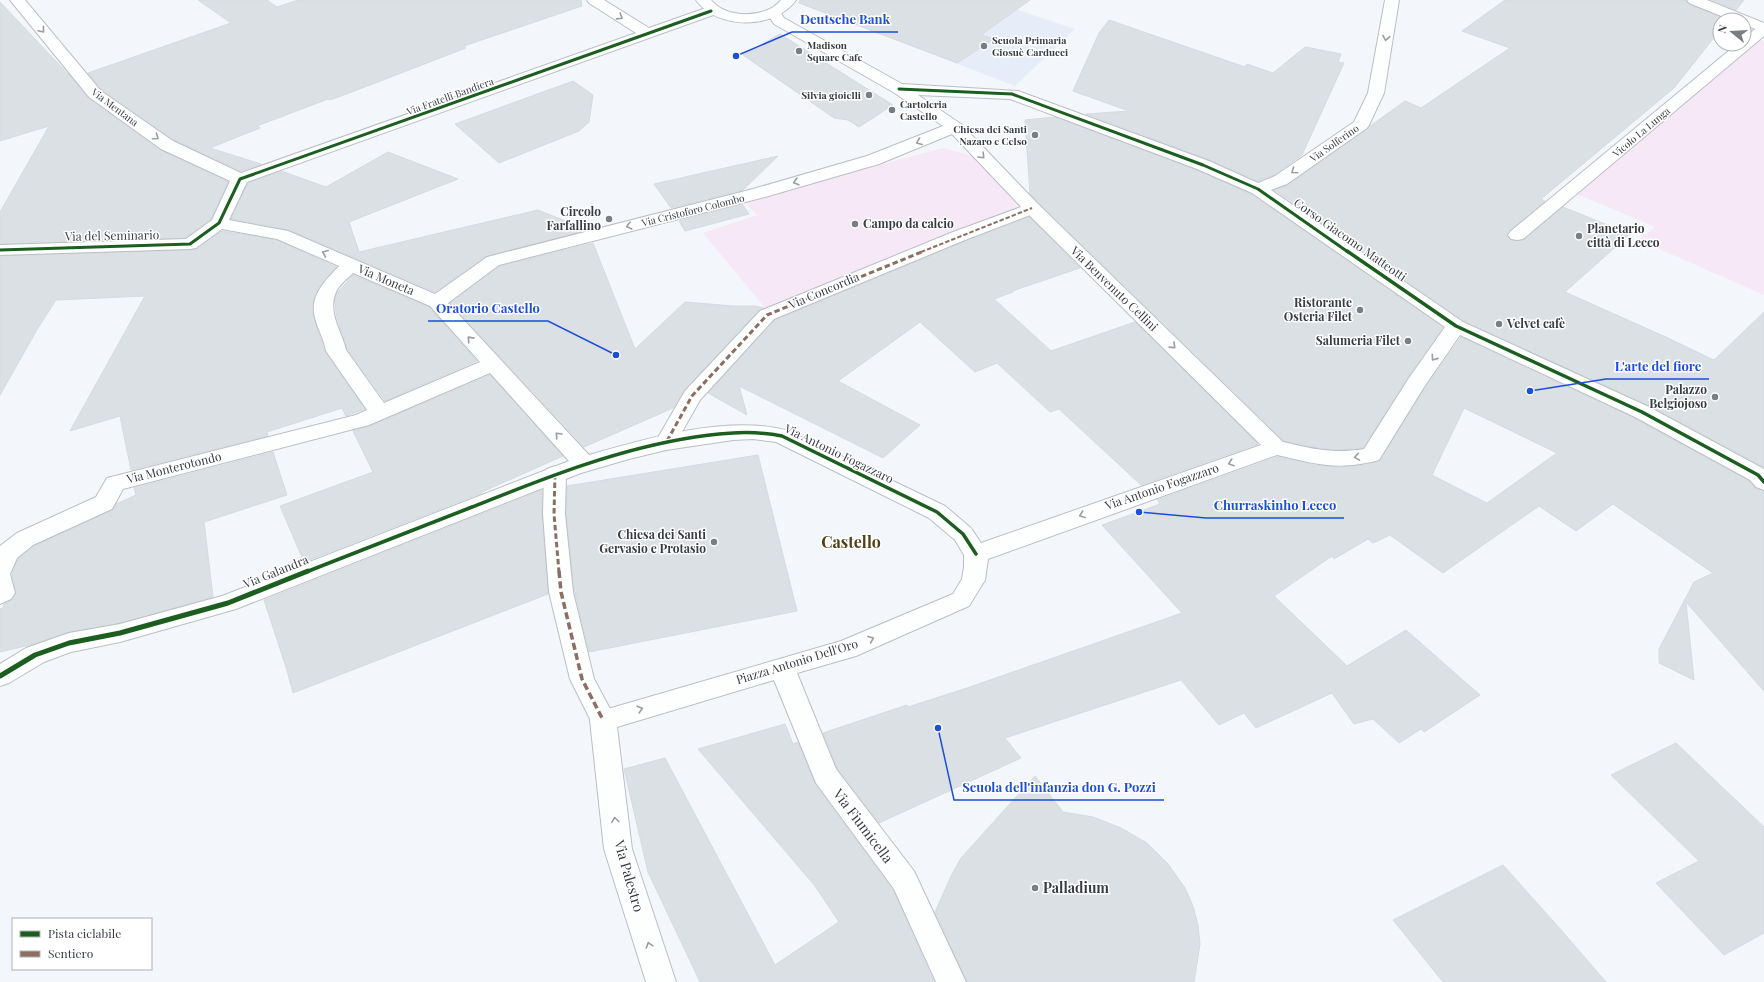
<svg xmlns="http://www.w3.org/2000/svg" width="1764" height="982" font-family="'Playfair Display',serif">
	<rect width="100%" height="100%" fill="#f3f6fa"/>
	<!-- built -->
	<path fill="#e6edf8" d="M 840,0 L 988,0 L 1075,29 L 1015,86 L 820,11 Z"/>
	<!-- green -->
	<path fill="#f7e8f8" d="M 1761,40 L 1764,42 L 1764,295 L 1639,240 L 1655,227 L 1570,191 Z
		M 943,148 L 976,157 L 1025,206 L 766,309 L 703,233 L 757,215 L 744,201 Z"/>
	<!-- building -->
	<path fill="#dae0e4" stroke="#d5dbe0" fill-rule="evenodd" d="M 198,0 L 267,0 L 277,7 L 298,0 L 581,0 L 582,6 L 464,46 L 466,48 L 344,95 L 330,100 L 328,99 L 257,126 L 260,128 L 210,148 L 261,164 L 241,171 L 174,140 L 102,90 L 88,73 L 231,23 Z
		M 800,0 L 1030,0 L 981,35 L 994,39 L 957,63 L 799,3 Z
		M 1505,0 L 1686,0 L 1688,4 L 1727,20 L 1720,20 L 1720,30 L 1674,88 L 1541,199 L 1545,201 L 1510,230 L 1506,235 L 1511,240 L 1524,240 L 1563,207 L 1630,234 L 1565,292 L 1668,338 L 1714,360 L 1764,312 L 1764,467 L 1650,406 L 1464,321 L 1274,190 L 1288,185 L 1405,101 L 1421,108 L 1510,48 L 1462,31 Z
		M 1711,0 L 1744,0 L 1736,10 Z
		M 0,2 L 70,76 L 88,98 L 160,150 L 228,182 L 211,219 L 185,238 L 0,244 L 0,212 L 49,126 L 0,141 Z
		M 1109,20 L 1245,67 L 1247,64 L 1273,73 L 1305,47 L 1341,54 L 1338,62 L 1344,63 L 1302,155 L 1274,175 L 1258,181 L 1210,160 L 1086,114 L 1129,111 L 1073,91 L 1099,33 Z
		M 780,34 L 893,105 L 859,127 L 848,120 L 834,118 L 743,55 Z
		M 573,81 L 593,95 L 589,122 L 579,131 L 499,163 L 455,124 Z
		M 1055,117 L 1196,170 L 1251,194 L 1443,327 L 1408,377 L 1363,448 L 1342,450 L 1323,449 L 1284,441 L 1030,194 L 1025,120 Z
		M 388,152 L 458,179 L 349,222 L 359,252 L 538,210 L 588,230 L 487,256 L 435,292 L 289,230 L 231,219 L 248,183 L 281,171 L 326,187 Z
		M 778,156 L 743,190 L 671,208 L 654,184 Z
		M 742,204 L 749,214 L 685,231 L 679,221 Z
		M 1029,217 L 1080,268 L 1012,291 L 1013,292 L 994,299 L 1051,351 L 1135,322 L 1258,444 L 1141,485 L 1059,409 L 1050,412 L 997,363 L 975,372 L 920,322 L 838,381 L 920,425 L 883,458 L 739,386 L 747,415 L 708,393 L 775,320 L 966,241 Z
		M 222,231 L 277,240 L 336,267 L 323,282 L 315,295 L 312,310 L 314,318 L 325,352 L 365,409 L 346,416 L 342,408 L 267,432 L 268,436 L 131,470 L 120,416 L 70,431 L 145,296 L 56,300 L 38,328 L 0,395 L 0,256 L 190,250 L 197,249 Z
		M 593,243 L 635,349 L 685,302 L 733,306 L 755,306 L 764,308 L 759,310 L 684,390 L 673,408 L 584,447 L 450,303 L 500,266 Z
		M 353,275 L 429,307 L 477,361 L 385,401 L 347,349 L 336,314 L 335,300 L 337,293 Z
		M 1461,337 L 1634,418 L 1749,481 L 1755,488 L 1764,491 L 1764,691 L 1686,602 L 1694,680 L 1659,663 L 1659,649 L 1694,582 L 1713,573 L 1613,504 L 1576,531 L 1539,506 L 1443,573 L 1390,535 L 1373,543 L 1368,539 L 1334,559 L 1332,556 L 1274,596 L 1347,666 L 1406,630 L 1480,695 L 1424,732 L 1421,729 L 1399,743 L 1373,719 L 1354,724 L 1332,693 L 1256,728 L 1244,713 L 1219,725 L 1181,680 L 1005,738 L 1021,758 L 879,823 L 837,768 L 823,733 L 907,705 L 908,707 L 967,688 L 1182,613 L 1102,525 L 1160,504 L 1157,500 L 1277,457 L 1315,465 L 1339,467 L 1365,465 L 1379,461 L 1425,388 ZM 1464,408 L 1557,453 L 1487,503 L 1463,491 L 1432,475 Z
		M 490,375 L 563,456 L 482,492 L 482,493 L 304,562 L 280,506 L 373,472 L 353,431 L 370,426 Z
		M 273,452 L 287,495 L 204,522 L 213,597 L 120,623 L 69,632 L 34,644 L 0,652 L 0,609 L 3,608 L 4,604 L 12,600 L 16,594 L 12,574 L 18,559 L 34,546 L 113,510 L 116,504 L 136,495 L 134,488 Z
		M 758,455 L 797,611 L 589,652 L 574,589 L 566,514 L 567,486 Z
		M 542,490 L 542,514 L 548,594 L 293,693 L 286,667 L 264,600 Z
		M 785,724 L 793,744 L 798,742 L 815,784 L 893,890 L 934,982 L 700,982 L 648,872 L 624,769 L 665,758 L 775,965 L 839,922 L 815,886 L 698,749 Z
		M 1676,743 L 1764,827 L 1764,933 L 1724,955 L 1656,883 L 1699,861 L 1611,775 Z
		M 1035,776 L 1063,812 L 1093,817 L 1121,828 L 1147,843 L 1168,864 L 1185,888 L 1193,906 L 1198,925 L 1200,944 L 1194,982 L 967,982 L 935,912 L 952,874 L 961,858 Z
		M 1503,865 L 1562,931 L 1606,982 L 1443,982 L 1393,920 Z"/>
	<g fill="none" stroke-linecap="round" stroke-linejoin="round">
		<!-- pedestrian casing -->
		<g stroke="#bbbec4" stroke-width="2">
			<path id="pedestrian" d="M 1032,203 L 1038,204 L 1041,208 L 1038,212 L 965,240 L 774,319 L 700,400 L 674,446 L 667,448 L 660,446 L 656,441 L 685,391 L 760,311 L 953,232 Z
				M 555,466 L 563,469 L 566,474 L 565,514 L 573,592 L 594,679 L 616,720 L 612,727 L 603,731 L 594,727 L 570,679 L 549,592 L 543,514 L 544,474 L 547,469 Z"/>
		</g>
		<!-- minor casing -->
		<g stroke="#bbbec4" stroke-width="2">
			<path id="minor" d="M 10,0 L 25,0 L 101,91 L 173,141 L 241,173 L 636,33 L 589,3 L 587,0 L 604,0 L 649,28 L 706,8 L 711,7 L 716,8 L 718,11 L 716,14 L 247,182 L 229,220 L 288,231 L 435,294 L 487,257 L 753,189 L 867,156 L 943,126 L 893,92 L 774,24 L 767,13 L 769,10 L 774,9 L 779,10 L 784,18 L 902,84 L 1018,91 L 1209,161 L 1258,183 L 1275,176 L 1354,122 L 1368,93 L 1385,0 L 1399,0 L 1384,93 L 1369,125 L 1367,128 L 1287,184 L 1271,190 L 1463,322 L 1649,407 L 1764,469 L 1764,490 L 1756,487 L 1750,480 L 1635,417 L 1460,335 L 1424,387 L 1379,460 C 1339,471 1315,464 1277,455 L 988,559 L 985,580 L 969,606 L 856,656 L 797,673 L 836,769 L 914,871 L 966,982 L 936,982 L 894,889 L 816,783 L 774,680 L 617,727 L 632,849 L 676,982 L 646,982 L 604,849 L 590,720 L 594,713 L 841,641 L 953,594 L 962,579 L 964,567 L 964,555 L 955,540 L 929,518 L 776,442 L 753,439 L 733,440 L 666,450 L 629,459 L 581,473 L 236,609 L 120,642 L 71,652 L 44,662 L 9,683 L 0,686 L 0,664 L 26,648 L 69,633 L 120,624 L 222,596 L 569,461 L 490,373 L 369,425 L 123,489 L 112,509 L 33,545 L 17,558 L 10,574 L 15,593 L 11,599 L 0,604 L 0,546 L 17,533 L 96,497 L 107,478 L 356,415 L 367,410 L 326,351 C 324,339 318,330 315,318 C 309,296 325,281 339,266 L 277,239 L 222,229 L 196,248 L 190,249 L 0,255 L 0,245 L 186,239 L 212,220 L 230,181 L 161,149 L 89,97 ZM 918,95 L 1010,99 L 1197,169 L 1252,193 L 1445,327 L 1409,378 L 1364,449 C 1333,454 1313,449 1283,442 L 1038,204 L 961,124 ZM 952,134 L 1026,212 L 1261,445 L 981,543 L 971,528 L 945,506 L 789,431 C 729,414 648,438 589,455 L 448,303 L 499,265 L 765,197 L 879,164 ZM 353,273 L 430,306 L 480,362 L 384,403 L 346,350 C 342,331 327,313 336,292 C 339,285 348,278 353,273 Z
				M 1764,25 L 1764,36 L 1523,239 L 1517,240 L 1511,239 L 1508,235 L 1511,231 L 1737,44 L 1744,44 L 1744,38 L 1759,26 Z"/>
		</g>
		<!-- tertiary casing -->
		<g stroke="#bbbec4" stroke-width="2">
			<path id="tertiary" d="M 696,0 L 711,0 C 726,19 766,19 781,0 L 796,0 C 775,30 717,30 696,0 Z
				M 1687,0 L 1707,0 L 1764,23 L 1764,32 L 1744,25 L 1744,20 L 1731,20 L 1689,3 Z"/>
		</g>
		<!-- pedestrian -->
		<use href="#pedestrian" fill="#fdfefe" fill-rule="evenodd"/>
		<!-- minor -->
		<use href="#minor" fill="#fdfefe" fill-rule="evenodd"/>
		<!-- tertiary -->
		<use href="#tertiary" fill="#fdfefe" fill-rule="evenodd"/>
		<!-- quiet-far2 -->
		<path stroke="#8d6e63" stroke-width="2" stroke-dasharray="4.5 2" stroke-linecap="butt" d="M 921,252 L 1032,208"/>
		<!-- quiet-far1 -->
		<path stroke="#8d6e63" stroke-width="3" stroke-dasharray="5.5 3" stroke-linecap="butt" d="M 667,441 L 692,396 L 767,315 L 924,251
			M 555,474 L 554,514 L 559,572"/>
		<!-- quiet -->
		<path stroke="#8d6e63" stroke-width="3.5" stroke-dasharray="7 3.5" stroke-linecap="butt" d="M 559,571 L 561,592 L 582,679 L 603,720"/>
		<!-- cycleway-far2 casing -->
		<g stroke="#fff" stroke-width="5">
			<path id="cycleway-far2" d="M 899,89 L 1012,94 L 1203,165 L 1258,189 L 1348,252
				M 0,250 L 190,244 L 219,223 L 240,179 L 711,11"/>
		</g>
		<!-- cycleway-far1 casing -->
		<g stroke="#fff" stroke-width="6">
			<path id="cycleway-far1" d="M 1347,251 L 1456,326 L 1642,412 L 1758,475 L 1764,482
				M 306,572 C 361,550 417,529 472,507 C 545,478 617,449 695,437 C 724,433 752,430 782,436 L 937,512 L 963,534 L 976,554"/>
		</g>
		<!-- cycleway casing -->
		<g stroke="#fff" stroke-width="8">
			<path id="cycleway" d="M 0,676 L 35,655 L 69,643 L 120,633 L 228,603 L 308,571"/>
		</g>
		<!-- cycleway-far2 -->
		<use href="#cycleway-far2" stroke="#1b5e20" stroke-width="3"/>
		<!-- cycleway-far1 -->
		<use href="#cycleway-far1" stroke="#1b5e20" stroke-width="3.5"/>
		<!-- cycleway -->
		<use href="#cycleway" stroke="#1b5e20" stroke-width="5"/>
	</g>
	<!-- one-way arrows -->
	<defs><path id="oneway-chevron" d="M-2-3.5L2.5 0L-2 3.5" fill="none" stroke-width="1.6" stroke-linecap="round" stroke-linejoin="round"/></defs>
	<g stroke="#9a9da1">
		<use href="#oneway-chevron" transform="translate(620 17) rotate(32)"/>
		<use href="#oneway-chevron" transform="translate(42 30) rotate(50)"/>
		<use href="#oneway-chevron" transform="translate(1386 38) rotate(100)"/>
		<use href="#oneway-chevron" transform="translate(156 137) rotate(35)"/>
		<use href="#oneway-chevron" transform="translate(919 142) rotate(159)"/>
		<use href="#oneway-chevron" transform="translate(982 156) rotate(46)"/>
		<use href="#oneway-chevron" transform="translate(1294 171) rotate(145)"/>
		<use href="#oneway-chevron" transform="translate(796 182) rotate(164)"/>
		<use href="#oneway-chevron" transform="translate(629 226) rotate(166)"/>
		<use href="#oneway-chevron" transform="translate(325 253) rotate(-157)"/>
		<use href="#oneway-chevron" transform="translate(470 339) rotate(-132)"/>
		<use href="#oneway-chevron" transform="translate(1173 346) rotate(44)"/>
		<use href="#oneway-chevron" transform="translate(1434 358) rotate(125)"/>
		<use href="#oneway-chevron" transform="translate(558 435) rotate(-133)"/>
		<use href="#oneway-chevron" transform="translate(1357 457) rotate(171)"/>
		<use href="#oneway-chevron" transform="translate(1231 463) rotate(161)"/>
		<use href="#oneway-chevron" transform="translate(1082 515) rotate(160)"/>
		<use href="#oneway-chevron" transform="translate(871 639) rotate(-23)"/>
		<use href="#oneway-chevron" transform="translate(640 709) rotate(-16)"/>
		<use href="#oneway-chevron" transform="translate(615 820) rotate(-97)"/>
		<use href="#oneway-chevron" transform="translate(649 945) rotate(-108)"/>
	</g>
	<!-- markers -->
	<g fill="#797d84" stroke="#fff" stroke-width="1.5">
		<circle cx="984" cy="46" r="4"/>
		<circle cx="799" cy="51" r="4"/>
		<circle cx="869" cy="95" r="4"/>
		<circle cx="892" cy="110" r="4"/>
		<circle cx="1035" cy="135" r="4"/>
		<circle cx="609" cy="219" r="4"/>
		<circle cx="855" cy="224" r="4"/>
		<circle cx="1579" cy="236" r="4"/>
		<circle cx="1360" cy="310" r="4"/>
		<circle cx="1499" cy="324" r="4"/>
		<circle cx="1408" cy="341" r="4"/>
		<circle cx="1715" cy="397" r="4"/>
		<circle cx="714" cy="542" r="4"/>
		<circle cx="1035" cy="888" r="4"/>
	</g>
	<g text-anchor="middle" stroke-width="3" stroke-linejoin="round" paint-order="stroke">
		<!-- far-poi labels -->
		<g font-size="10" font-weight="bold" fill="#373c44" stroke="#fff" text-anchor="start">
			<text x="992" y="44">Scuola Primaria<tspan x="992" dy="12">Giosuè Carducci</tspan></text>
			<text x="807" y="49">Madison<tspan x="807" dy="12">Square Cafe</tspan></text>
			<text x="861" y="99" text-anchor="end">Silvia gioielli</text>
			<text x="900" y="108">Cartoleria<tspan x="900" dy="12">Castello</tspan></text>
			<text x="1027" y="133" text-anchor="end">Chiesa dei Santi<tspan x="1027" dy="12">Nazaro e Celso</tspan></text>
		</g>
		<!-- far-street labels -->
		<g font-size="10" fill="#373c44" stroke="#fff">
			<text transform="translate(450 96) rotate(-20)" y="4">Via Fratelli Bandiera</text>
			<text transform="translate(115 107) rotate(37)" y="4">Via Mentana</text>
			<text transform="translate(1641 132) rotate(-40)" y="4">Vicolo La Lunga</text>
			<text transform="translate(1334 143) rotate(-35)" y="4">Via Solferino</text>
			<text transform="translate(693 210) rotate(-14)" y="4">Via Cristoforo Colombo</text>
		</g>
		<!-- poi labels -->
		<g font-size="12" font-weight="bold" fill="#373c44" stroke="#fff" text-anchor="end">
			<text x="601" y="216">Circolo<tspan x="601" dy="14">Farfallino</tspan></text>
			<text x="863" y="228" text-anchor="start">Campo da calcio</text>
			<text x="1587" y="233" text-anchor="start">Planetario<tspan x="1587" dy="14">città di Lecco</tspan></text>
			<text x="1352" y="307">Ristorante<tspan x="1352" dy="14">Osteria Filet</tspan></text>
			<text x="1507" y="328" text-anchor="start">Velvet cafè</text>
			<text x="1400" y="345">Salumeria Filet</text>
			<text x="1707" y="394">Palazzo<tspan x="1707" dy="14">Belgiojoso</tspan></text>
			<text x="706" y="539">Chiesa dei Santi<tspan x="706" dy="14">Gervasio e Protasio</tspan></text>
		</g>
		<!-- street labels -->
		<g font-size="12" fill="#373c44" stroke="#fff">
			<text transform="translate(112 236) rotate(-1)" y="4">Via del Seminario</text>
			<text transform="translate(1350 240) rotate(35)" y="4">Corso Giacomo Matteotti</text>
			<text transform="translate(386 280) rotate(23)" y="4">Via Moneta</text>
			<text transform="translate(1114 289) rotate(44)" y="4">Via Benvenuto Cellini</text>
			<text transform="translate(824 291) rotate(-23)" y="4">Via Concordia</text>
			<text transform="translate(839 454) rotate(26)" y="4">Via Antonio Fogazzaro</text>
			<text transform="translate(174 468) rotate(-14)" y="4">Via Monterotondo</text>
			<text transform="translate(1162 487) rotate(-19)" y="4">Via Antonio Fogazzaro</text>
			<text transform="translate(276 572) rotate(-22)" y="4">Via Galandra</text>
			<text transform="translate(797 662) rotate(-17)" y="4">Piazza Antonio Dell'Oro</text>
		</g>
		<!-- near-street labels -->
		<g font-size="14" fill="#373c44" stroke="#fff">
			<text transform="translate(863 826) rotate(53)" y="5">Via Fiumicella</text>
			<text transform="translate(629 876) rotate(74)" y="5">Via Palestro</text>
		</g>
		<!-- near-poi labels -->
		<g font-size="14" font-weight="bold" fill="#373c44" stroke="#fff" text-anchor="start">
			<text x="1043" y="893">Palladium</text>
		</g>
		<!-- district labels -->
		<g font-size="16" font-weight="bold" fill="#4f4018" stroke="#fff">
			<text x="851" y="548">Castello</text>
		</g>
	</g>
	<!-- callouts -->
	<path fill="none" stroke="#1d4ed8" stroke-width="1.5" d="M736 56L792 32H898M616 355L548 321H428M1530 391L1606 379H1709M1139 512L1206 518H1344M938 728L954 800H1164"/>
	<g fill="#1d4ed8" stroke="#fff" stroke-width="1.5">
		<circle cx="736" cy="56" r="4"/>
		<circle cx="616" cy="355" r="4"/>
		<circle cx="1530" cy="391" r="4"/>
		<circle cx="1139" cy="512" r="4"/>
		<circle cx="938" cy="728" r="4"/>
	</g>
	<g font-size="13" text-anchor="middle" font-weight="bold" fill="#1d4ed8" stroke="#fff" stroke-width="3" stroke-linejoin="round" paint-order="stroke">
		<text x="845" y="24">Deutsche Bank</text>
		<text x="488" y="313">Oratorio Castello</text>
		<text x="1658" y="371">L'arte del fiore</text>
		<text x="1275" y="510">Churraskinho Lecco</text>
		<text x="1059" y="792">Scuola dell'infanzia don G. Pozzi</text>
	</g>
	<!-- legend -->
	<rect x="12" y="918" width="140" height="52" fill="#ffffff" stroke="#afb1b4"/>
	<rect x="20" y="931" width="20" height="6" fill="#1b5e20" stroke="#afb1b4"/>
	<text x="48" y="938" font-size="12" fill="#373c44">Pista ciclabile</text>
	<rect x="20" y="951" width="20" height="6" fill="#8d6e63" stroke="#afb1b4"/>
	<text x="48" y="958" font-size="12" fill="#373c44">Sentiero</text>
	<!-- north arrow -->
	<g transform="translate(1732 32) rotate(288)"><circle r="19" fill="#ffffff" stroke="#afb1b4"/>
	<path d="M0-3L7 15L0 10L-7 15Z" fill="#797d84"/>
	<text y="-6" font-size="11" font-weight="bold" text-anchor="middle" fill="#373c44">N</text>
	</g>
</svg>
